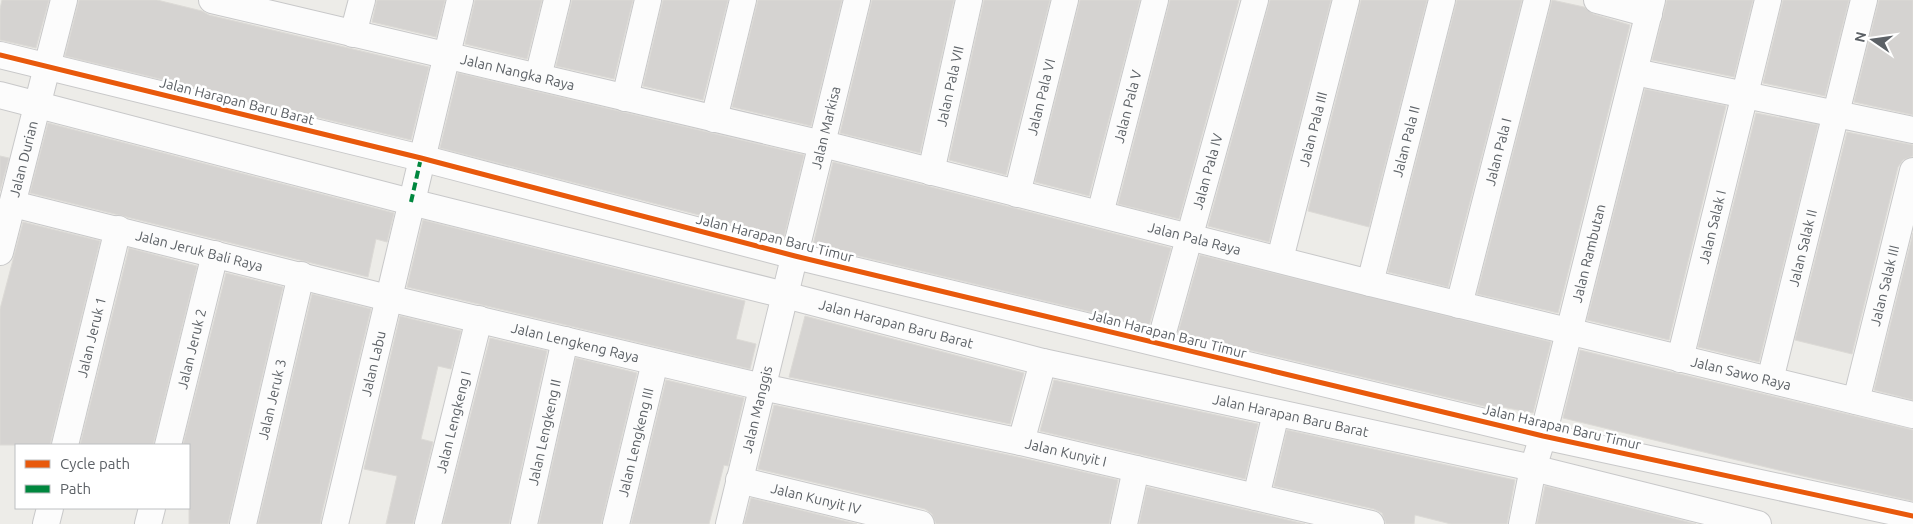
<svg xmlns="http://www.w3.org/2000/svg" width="1913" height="524" font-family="Ubuntu,sans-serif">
	<rect width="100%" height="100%" fill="#edece8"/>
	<!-- building -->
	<path fill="#d5d3d1" stroke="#dcdad6" d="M 2,0 L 49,0 L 36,48 L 0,40 L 0,9 Z
		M 79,0 L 157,0 L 202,11 L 209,15 L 429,67 L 411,140 L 65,56 Z
		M 377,0 L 445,0 L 436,37 L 372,22 Z
		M 475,0 L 542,0 L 527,59 L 465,44 Z
		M 572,0 L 633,0 L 614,79 L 556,66 Z
		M 663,0 L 728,0 L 703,100 L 643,86 Z
		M 758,0 L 842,0 L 811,126 L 732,107 Z
		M 872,0 L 954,0 L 920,153 L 840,133 Z
		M 984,0 L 1050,0 L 1006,175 L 949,160 Z
		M 1080,0 L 1140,0 L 1089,196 L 1035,182 Z
		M 1170,0 L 1239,0 L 1179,219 L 1118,204 Z
		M 1270,0 L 1331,0 L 1269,242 L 1208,226 Z
		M 1361,0 L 1427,0 L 1369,227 L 1308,211 Z
		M 1457,0 L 1522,0 L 1448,287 L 1388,272 Z
		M 1552,0 L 1584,7 L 1593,14 L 1630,25 L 1558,313 L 1477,294 Z
		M 1667,0 L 1753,0 L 1734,77 L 1652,60 Z
		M 1783,0 L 1849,0 L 1825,96 L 1763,83 Z
		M 1879,0 L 1913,0 L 1913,115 L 1854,102 Z
		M 458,73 L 804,155 L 784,237 L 440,148 Z
		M 1645,89 L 1726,106 L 1669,340 L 1587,320 Z
		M 1756,113 L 1818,125 L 1759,362 L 1698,347 Z
		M 48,123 L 394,213 L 387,242 L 376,239 L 368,277 L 30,193 Z
		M 1847,132 L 1913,145 L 1913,156 L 1903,160 L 1898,167 L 1852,354 L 1795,340 Z
		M 0,156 L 9,158 L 0,191 Z
		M 833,162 L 1171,248 L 1149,326 L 813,245 Z
		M 423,220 L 745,301 L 736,339 L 756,344 L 750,369 L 407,287 Z
		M 23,222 L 100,241 L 50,445 L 0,445 L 0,309 Z
		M 1913,233 L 1913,400 L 1874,390 Z
		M 129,248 L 197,266 L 153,445 L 80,445 Z
		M 1200,255 L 1551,342 L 1533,413 L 1497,406 L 1496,409 L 1178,333 Z
		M 226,273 L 283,287 L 228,524 L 189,524 L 189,445 L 183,445 Z
		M 312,294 L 371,309 L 323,508 L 320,524 L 258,524 Z
		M 400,316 L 461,331 L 451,369 L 438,366 L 421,439 L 433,442 L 413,524 L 386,524 L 397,476 L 364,469 Z
		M 805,316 L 1024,373 L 1010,424 L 789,377 Z
		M 490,338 L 547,351 L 509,524 L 443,524 Z
		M 1580,350 L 1913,430 L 1913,501 L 1803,476 L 1563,418 Z
		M 576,358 L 637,373 L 601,524 L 539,524 Z
		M 666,380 L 744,398 L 728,466 L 724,465 L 709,524 L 631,524 Z
		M 1054,380 L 1258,424 L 1245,479 L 1040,431 Z
		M 774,405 L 1018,457 L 1118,480 L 1109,524 L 936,524 L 932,514 L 925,509 L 758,469 Z
		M 1287,430 L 1515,480 L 1507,524 L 1451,524 L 1415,515 L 1414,524 L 1386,524 L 1382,513 L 1374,509 L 1274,486 Z
		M 1545,486 L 1696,524 L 1537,524 Z
		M 1147,487 L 1305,524 L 1139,524 Z
		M 751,498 L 857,524 L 744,524 Z"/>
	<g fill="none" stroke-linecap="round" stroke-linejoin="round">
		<!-- minor casing -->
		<g stroke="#c8c8c9" stroke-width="28">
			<g id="minor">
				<path id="s1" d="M 212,0 L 835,147 L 1370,283 L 1913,415"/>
				<path d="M 1597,0 L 1649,14"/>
				<path d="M 353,34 L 362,0"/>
				<path d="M 0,55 L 421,158 L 795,256 L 1543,436 L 1913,516"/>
				<path d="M 1635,72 L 1913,130"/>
				<path d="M 538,77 L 557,0"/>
				<path id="s2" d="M 0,95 L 411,202 L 785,295 L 1043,362 L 1533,468 L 1758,524"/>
				<path d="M 625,98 L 648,0"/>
				<path d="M 714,119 L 743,0"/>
				<path id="s3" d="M 931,172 L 969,0"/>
				<path id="s4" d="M 1017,194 L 1065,0"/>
				<path id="s5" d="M 13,204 L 388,298 L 762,387 L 1021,442 L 1371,524"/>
				<path id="s6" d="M 1100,214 L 1155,0"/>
				<path id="s7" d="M 0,252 L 64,0"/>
				<path id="s8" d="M 1280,259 L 1346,0"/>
				<path id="s9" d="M 1370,283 L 1442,0"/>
				<path id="s10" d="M 1459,305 L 1537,0"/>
				<path id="s11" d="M 1160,343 L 1255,0"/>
				<path id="s12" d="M 1680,359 L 1768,0"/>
				<path id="s13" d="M 1770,380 L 1864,0"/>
				<path id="s14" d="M 1856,401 L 1913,171"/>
				<path d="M 1021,442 L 1043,362"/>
				<path id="s15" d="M 65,445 L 118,229"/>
				<path id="s16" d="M 168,445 L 215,254"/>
				<path id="s17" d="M 739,480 L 921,524"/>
				<path d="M 1256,497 L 1276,413"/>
				<path d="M 46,524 L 50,508"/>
				<path d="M 148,524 L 152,508"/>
				<path id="s18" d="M 243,524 L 301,275"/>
				<path id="s19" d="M 335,524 L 460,0"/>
				<path id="s20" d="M 428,524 L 479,319"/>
				<path id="s21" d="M 524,524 L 565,340"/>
				<path id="s22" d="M 616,524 L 655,362"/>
				<path id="s23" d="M 729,524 L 857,0"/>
				<path d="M 1124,524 L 1136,469"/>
				<path id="s24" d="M 1522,524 L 1533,468 L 1543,436 L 1652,0"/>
			</g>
		</g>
		<!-- minor -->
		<use href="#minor" stroke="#fcfcfc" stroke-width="26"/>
		<!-- quiet -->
		<path stroke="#00873e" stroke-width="4" stroke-dasharray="8 4" stroke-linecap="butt" d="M 411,202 L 421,158"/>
		<!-- cycleway casing -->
		<g stroke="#fff" stroke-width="8">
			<path id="cycleway" d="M 0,55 L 421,158 L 795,256 L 1543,436 L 1913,516"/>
		</g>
		<!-- cycleway -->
		<use href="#cycleway" stroke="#e8590c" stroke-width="5"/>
	</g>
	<g text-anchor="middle" stroke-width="5" stroke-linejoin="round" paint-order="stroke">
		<!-- street labels -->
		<g font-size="14" fill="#5c6166" stroke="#fff">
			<text dy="5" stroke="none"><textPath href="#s1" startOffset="314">Jalan Nangka Raya</textPath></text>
			<text dy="5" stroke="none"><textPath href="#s3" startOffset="88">Jalan Pala VII</textPath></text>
			<text dy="5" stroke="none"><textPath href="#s4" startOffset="100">Jalan Pala VI</textPath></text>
			<text transform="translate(237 101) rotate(14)" y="5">Jalan Harapan Baru Barat</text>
			<text dy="5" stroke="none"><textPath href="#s6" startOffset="111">Jalan Pala V</textPath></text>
			<text dy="5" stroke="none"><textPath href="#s23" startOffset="408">Jalan Markisa</textPath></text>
			<text dy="5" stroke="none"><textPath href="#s8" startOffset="134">Jalan Pala III</textPath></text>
			<text dy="5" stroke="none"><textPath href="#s9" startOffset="146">Jalan Pala II</textPath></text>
			<text dy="5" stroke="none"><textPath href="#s10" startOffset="158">Jalan Pala I</textPath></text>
			<text dy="5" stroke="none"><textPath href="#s7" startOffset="96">Jalan Durian</textPath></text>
			<text dy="5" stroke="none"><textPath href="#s11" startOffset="178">Jalan Pala IV</textPath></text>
			<text dy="5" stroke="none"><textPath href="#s12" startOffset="136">Jalan Salak I</textPath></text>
			<text transform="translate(775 238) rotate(14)" y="5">Jalan Harapan Baru Timur</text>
			<text dy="5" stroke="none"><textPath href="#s1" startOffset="1011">Jalan Pala Raya</textPath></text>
			<text dy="5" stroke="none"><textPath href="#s13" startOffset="136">Jalan Salak II</textPath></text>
			<text dy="5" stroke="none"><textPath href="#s5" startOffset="192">Jalan Jeruk Bali Raya</textPath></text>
			<text dy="5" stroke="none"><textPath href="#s24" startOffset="279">Jalan Rambutan</textPath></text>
			<text dy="5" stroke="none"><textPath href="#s14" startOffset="119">Jalan Salak III</textPath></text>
			<text dy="5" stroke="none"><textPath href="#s2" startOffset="925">Jalan Harapan Baru Barat</textPath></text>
			<text transform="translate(1168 334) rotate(14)" y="5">Jalan Harapan Baru Timur</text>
			<text dy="5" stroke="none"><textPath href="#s15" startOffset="111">Jalan Jeruk 1</textPath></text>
			<text dy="5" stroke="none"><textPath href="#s5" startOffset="579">Jalan Lengkeng Raya</textPath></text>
			<text dy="5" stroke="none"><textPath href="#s16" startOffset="99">Jalan Jeruk 2</textPath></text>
			<text dy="5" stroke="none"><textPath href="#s19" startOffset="165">Jalan Labu</textPath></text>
			<text dy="5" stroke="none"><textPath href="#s1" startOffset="1574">Jalan Sawo Raya</textPath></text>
			<text dy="5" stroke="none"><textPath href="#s18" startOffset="128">Jalan Jeruk 3</textPath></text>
			<text dy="5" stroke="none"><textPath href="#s23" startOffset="118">Jalan Manggis</textPath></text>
			<text dy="5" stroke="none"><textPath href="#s2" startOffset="1330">Jalan Harapan Baru Barat</textPath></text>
			<text dy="5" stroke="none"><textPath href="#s20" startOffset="105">Jalan Lengkeng I</textPath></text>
			<text transform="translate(1562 427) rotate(13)" y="5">Jalan Harapan Baru Timur</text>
			<text dy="5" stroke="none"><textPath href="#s21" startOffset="94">Jalan Lengkeng II</textPath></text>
			<text dy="5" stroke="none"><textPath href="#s22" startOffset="84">Jalan Lengkeng III</textPath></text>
			<text dy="5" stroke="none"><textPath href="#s5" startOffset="1082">Jalan Kunyit I</textPath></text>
			<text dy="5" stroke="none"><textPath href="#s17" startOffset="79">Jalan Kunyit IV</textPath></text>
		</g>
	</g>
	<!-- legend -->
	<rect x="15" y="444" width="175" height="65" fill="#ffffff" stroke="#bec0c2"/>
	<rect x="25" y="460" width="25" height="8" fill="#e8590c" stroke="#bec0c2"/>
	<text x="60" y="469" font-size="15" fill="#5c6166">Cycle path</text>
	<rect x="25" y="485" width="25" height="8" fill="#00873e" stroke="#bec0c2"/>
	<text x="60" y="494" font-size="15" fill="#5c6166">Path</text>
	<!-- north arrow -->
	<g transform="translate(1873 40) rotate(283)" stroke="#ffffff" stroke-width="4" paint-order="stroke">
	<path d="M0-4L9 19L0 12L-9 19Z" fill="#5c6166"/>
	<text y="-8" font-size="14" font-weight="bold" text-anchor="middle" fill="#5c6166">N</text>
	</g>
</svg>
